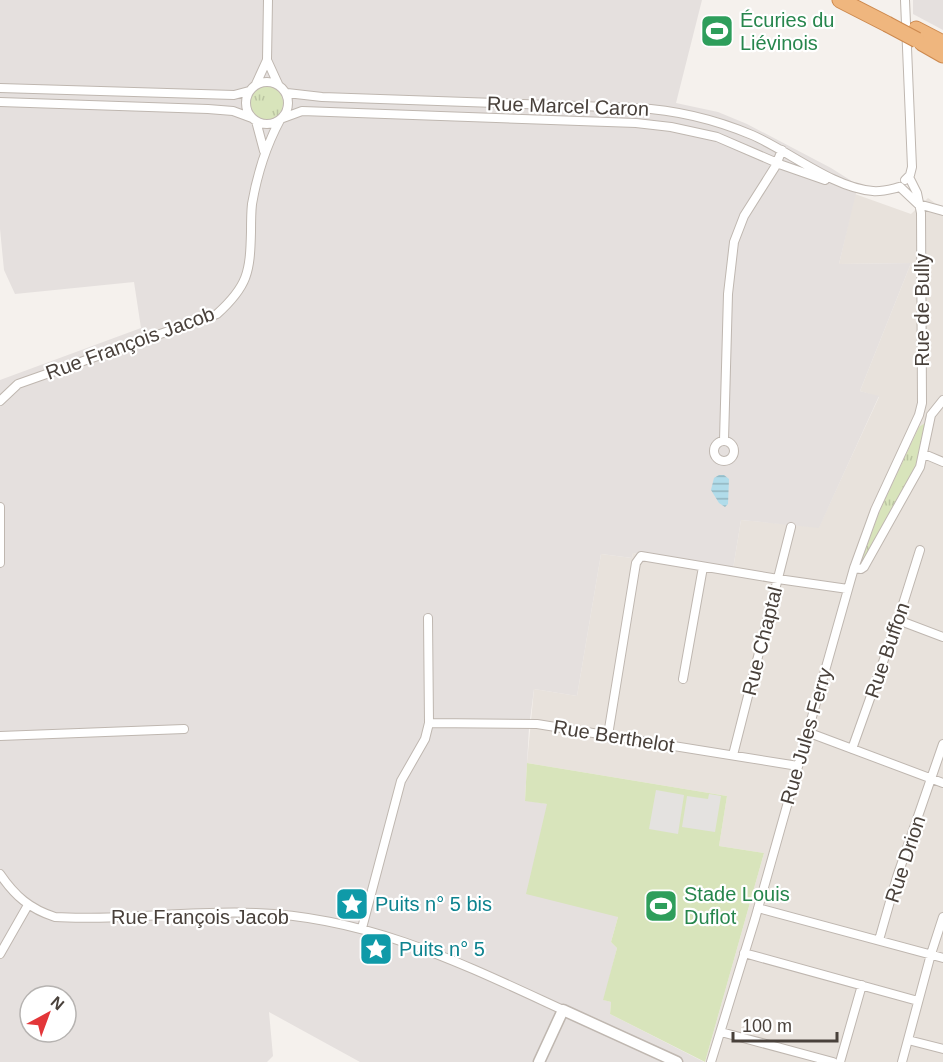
<svg xmlns="http://www.w3.org/2000/svg" width="943" height="1062" font-family="Helvetica,sans-serif">
	<defs>
		<pattern id="grass-tufts" width="24" height="20" patternUnits="userSpaceOnUse" patternTransform="scale(1.5)"><rect width="24" height="20" fill="#d8e4bb"/><path d="M3 7l-1-3M5 7V3M7 7l1-3M15 17l-1-3M17 17v-4M19 17l1-3" fill="none" stroke="#bbc5a2"/></pattern>
		<pattern id="water-rules" width="6" height="5" patternUnits="userSpaceOnUse" patternTransform="scale(1.5)"><rect width="6" height="5" fill="#b1dcea"/><path d="M0 2.5h6" fill="none" stroke="#92b4bf"/></pattern>
	</defs>
	<rect width="100%" height="100%" fill="#f5f1ed"/>
	<!-- residential -->
	<path fill="#e8e2dc" d="M 855,194 L 911,214 L 928,198 L 935,203 L 943,206 L 943,1062 L 705,1062 L 764,853 L 719,846 L 727,796 L 527,763 L 534,689 L 577,696 L 601,554 L 632,558 L 633,553 L 733,569 L 741,520 L 819,527 L 879,397 L 860,391 L 911,263 L 839,264 Z"/>
	<!-- industrial -->
	<path fill="#e5e0de" fill-rule="evenodd" d="M 0,0 L 702,0 L 676,103 L 718,112 L 747,124 L 831,168 L 858,185 L 839,264 L 911,263 L 860,391 L 879,396 L 819,528 L 741,520 L 733,569 L 633,553 L 632,558 L 601,554 L 577,696 L 534,689 L 529,728 L 525,800 L 547,804 L 618,917 L 611,942 L 617,948 L 604,1000 L 611,1002 L 610,1014 L 704,1062 L 360,1062 L 269,1012 L 273,1056 L 267,1062 L 0,1062 L 0,380 L 141,328 L 134,282 L 15,294 L 4,270 L 0,229 ZM 30,996 L 66,996 L 66,1032 L 30,1032 Z
		M 913,0 L 943,0 L 943,30 L 913,14 Z"/>
	<!-- grass -->
	<path fill="url(#grass-tufts)" d="M249 103a17 17 0 1 1 34 0a17 17 0 1 1-34 0Z
		M 925,423 L 918,466 L 865,561 L 862,559 L 881,508 L 919,427 Z"/>
	<!-- pitch -->
	<path fill="#d8e4bb" d="M 527,763 L 727,796 L 719,846 L 764,853 L 705,1062 L 610,1014 L 611,1002 L 603,1000 L 617,948 L 611,942 L 618,917 L 526,894 L 547,804 L 525,801 Z"/>
	<!-- parking -->
	<path fill="#e4e2e0" d="M 656,790 L 684,795 L 678,834 L 649,829 Z
		M 709,794 L 721,796 L 715,832 L 682,827 L 687,796 L 708,799 Z"/>
	<!-- water -->
	<path fill="url(#water-rules)" d="M 719,475 L 724,475 L 729,479 L 728,504 L 725,507 L 719,503 L 711,490 L 714,478 Z"/>
	<g fill="none" stroke-linecap="round" stroke-linejoin="round">
		<!-- minor casing -->
		<g stroke="#bfb7b0" stroke-width="10">
			<path id="minor" d="M 905,0 L 912,167 L 910,175 L 905,180
				M 267,60 L 278,84
				M246 103a21 21 0 1 1 42 0a21 21 0 1 1-42 0Z
				M 256,84 L 267,60 L 268,0
				M 0,88 L 234,95 L 249,91
				M 287,93 L 322,97 L 636,108 C 676,110 714,119 752,135 C 789,151 833,188 873,191 C 882,192 891,189 900,187
				M 0,102 L 208,109 L 233,111 L 252,118
				M 283,118 L 302,111 L 636,123 L 671,127 L 717,137 L 782,165 L 825,180
				M 256,121 L 264,151
				M 900,187 L 918,204 L 943,211
				M 0,401 L 18,384 L 217,314 C 248,286 250,272 251,232 C 251,223 251,213 252,204 C 257,175 266,146 280,120
				M 931,415 L 943,400
				M 724,440 L 728,294 L 734,242 L 744,216 L 775,167 L 782,150
				M714 451a10 10 0 1 1 20 0a10 10 0 1 1-20 0Z
				M 924,454 L 943,462
				M 0,507 L 0,563
				M 854,568 L 861,569 L 864,567 L 920,467 L 931,415
				M 898,620 L 943,637
				M 683,679 L 703,567
				M 429,723 L 537,724 L 798,766
				M 807,732 L 943,783
				M 608,735 L 636,563 L 641,556 L 778,579 L 848,589
				M 0,736 L 184,729
				M 852,749 L 898,620 L 920,550
				M 733,755 L 791,527
				M 0,874 C 15,896 30,909 55,917 C 122,921 189,910 256,913 C 369,917 463,964 563,1010
				M 758,908 L 943,958
				M 362,928 L 401,781 L 425,739 L 429,723 L 428,618
				M 879,940 L 897,877 L 943,744
				M 744,953 L 918,1001
				M 0,954 L 28,905
				M 721,1032 L 833,1062
				M 908,1040 L 943,1049
				M 711,1062 L 755,919 L 854,568 L 875,510 L 919,415 L 922,403 L 921,213 L 917,193 L 909,177
				M 840,1062 L 862,985
				M 902,1062 L 931,954 L 943,917"/>
		</g>
		<!-- tertiary casing -->
		<g stroke="#bfb7b0" stroke-width="13">
			<path id="tertiary" d="M 539,1062 L 563,1010 L 677,1062"/>
		</g>
		<!-- motorway casing -->
		<g stroke="#cd894e" stroke-width="17">
			<path id="motorway" d="M 840,0 L 887,24
				M 916,29 L 943,43
				M 922,43 L 943,55"/>
		</g>
		<!-- minor -->
		<use href="#minor" stroke="#fff" stroke-width="8"/>
		<!-- tertiary -->
		<use href="#tertiary" stroke="#fff" stroke-width="10"/>
		<!-- motorway -->
		<use href="#motorway" stroke="#efb67e" stroke-width="15"/>
		<!-- motorway-bridge casing -->
		<g stroke="#cd894e" stroke-width="17" stroke-linecap="butt">
			<path id="motorway-bridge" d="M 887,24 L 917,40"/>
		</g>
		<!-- motorway-bridge -->
		<use href="#motorway-bridge" stroke="#efb67e" stroke-width="15"/>
	</g>
	<!-- icons -->
	<defs>
		<g id="stadium-square" transform="scale(1.725)"><rect x="-9" y="-9" width="18" height="18" rx="4" fill="#2e9e5b" stroke="#fff"/><path d="M0-5a6.5 5 0 1 0 0 10a6.5 5 0 1 0 0-10ZM-3.5-1.8h7v3.6h-7Z" fill="#fff"/></g>
		<g id="sight-square" transform="scale(1.725)"><rect x="-9" y="-9" width="18" height="18" rx="4" fill="#0f9aa8" stroke="#fff"/><path d="M0-6L1.8-2.2L6-1.7L2.9 1.2L3.7 5.4L0 3.3L-3.7 5.4L-2.9 1.2L-6-1.7L-1.8-2.2Z" fill="#fff"/></g>
	</defs>
	<g fill-rule="evenodd">
		<use href="#stadium-square" x="717" y="31"/>
		<use href="#sight-square" x="352" y="904"/>
		<use href="#stadium-square" x="661" y="906"/>
		<use href="#sight-square" x="376" y="949"/>
	</g>
	<g text-anchor="middle" stroke-width="4.5" stroke-linejoin="round" paint-order="stroke">
		<!-- leisure labels -->
		<g font-size="20" fill="#27864d" stroke="#fff" text-anchor="start">
			<text x="740" y="27">Écuries du<tspan x="740" dy="23">Liévinois</tspan></text>
			<text x="684" y="901">Stade Louis<tspan x="684" dy="23">Duflot</tspan></text>
		</g>
		<!-- street labels -->
		<g font-size="20" fill="#49413b" stroke="#fff">
			<text transform="translate(568 106) rotate(2)" y="7">Rue Marcel Caron</text>
			<text transform="translate(922 310) rotate(-90)" y="7">Rue de Bully</text>
			<text transform="translate(130 343) rotate(-20)" y="7">Rue François Jacob</text>
			<text transform="translate(762 641) rotate(-76)" y="7">Rue Chaptal</text>
			<text transform="translate(887 650) rotate(-71)" y="7">Rue Buffon</text>
			<text transform="translate(614 736) rotate(9)" y="7">Rue Berthelot</text>
			<text transform="translate(806 736) rotate(-74)" y="7">Rue Jules Ferry</text>
			<text transform="translate(905 859) rotate(-72)" y="7">Rue Drion</text>
			<text x="200" y="924">Rue François Jacob</text>
		</g>
		<!-- culture labels -->
		<g font-size="20" fill="#0d838f" stroke="#fff" text-anchor="start">
			<text x="375" y="911">Puits n° 5 bis</text>
			<text x="399" y="956">Puits n° 5</text>
		</g>
	</g>
	<!-- north arrow -->
	<g transform="translate(48 1014) rotate(41)"><circle r="28" fill="#ffffff" stroke="#b6b3b1" stroke-width="1.5"/>
	<path d="M0-4.5L10 22L0 15L-10 22Z" fill="#e33639"/>
	<text y="-9" font-size="16" font-weight="bold" text-anchor="middle" fill="#49413b">N</text>
	</g>
	<!-- scale -->
	<path d="M733 1032v9h104v-9" fill="none" stroke="#49413b" stroke-width="3"/>
	<text x="742" y="1032" font-size="18" fill="#49413b" stroke="#ffffff" stroke-width="4.5" paint-order="stroke">100 m</text>
</svg>
